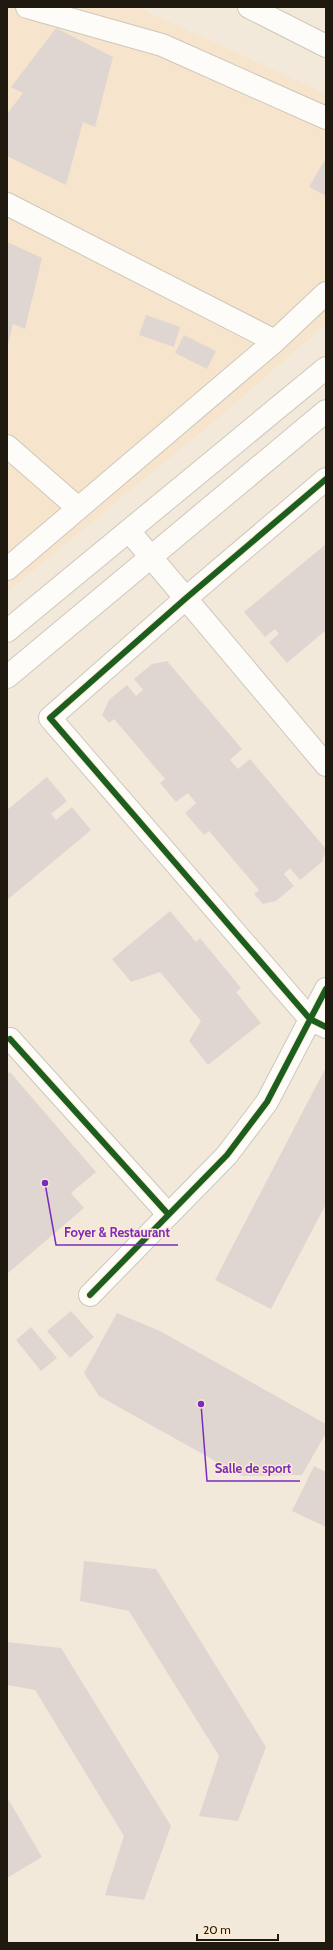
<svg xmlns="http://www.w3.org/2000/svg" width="333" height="1950" font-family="Cabin,sans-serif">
	<rect width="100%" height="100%" fill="#f2e9da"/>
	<!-- built -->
	<path fill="#f6e5cc" d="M 7,7 L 137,7 L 326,94 L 326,324 L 217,419 L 7,592 Z"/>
	<!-- building -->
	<path fill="#e0d6d1" d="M 56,28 L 113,57 L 95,127 L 83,122 L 66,185 L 7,156 L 7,114 L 23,93 L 11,87 Z
		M 324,161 L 326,163 L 326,196 L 309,187 Z
		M 7,242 L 42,258 L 25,329 L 13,324 L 8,345 Z
		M 146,315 L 180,327 L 174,347 L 139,335 Z
		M 184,335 L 216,351 L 207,369 L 175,353 Z
		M 326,544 L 326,630 L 287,663 L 269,642 L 279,634 L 275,629 L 265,637 L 244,612 Z
		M 167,661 L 242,749 L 230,760 L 238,769 L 250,759 L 326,849 L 322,862 L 300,880 L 290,868 L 284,874 L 294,886 L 276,901 L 263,904 L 254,894 L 259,890 L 209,831 L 204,835 L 185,813 L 196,803 L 188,793 L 176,802 L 160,783 L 165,779 L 114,719 L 109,723 L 102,715 L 109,700 L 127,685 L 136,696 L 143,690 L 134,679 L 152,664 Z
		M 47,777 L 67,801 L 51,814 L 56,820 L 72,807 L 91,830 L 7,900 L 7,810 Z
		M 170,911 L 196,942 L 200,938 L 241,988 L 236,992 L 261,1023 L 208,1065 L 189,1041 L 201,1021 L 160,972 L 131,982 L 112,959 Z
		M 326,1067 L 326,1204 L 271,1309 L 215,1280 Z
		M 10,1072 L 96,1172 L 71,1193 L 84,1208 L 7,1274 L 7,1074 Z
		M 71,1311 L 94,1337 L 70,1358 L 47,1331 Z
		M 117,1313 L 160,1331 L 326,1424 L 326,1433 L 302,1475 L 242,1476 L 99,1396 L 84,1373 Z
		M 31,1327 L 57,1358 L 41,1371 L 16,1340 Z
		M 314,1466 L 326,1472 L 326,1527 L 292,1511 Z
		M 84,1561 L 156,1569 L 266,1747 L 238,1821 L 199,1816 L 219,1756 L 129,1611 L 80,1601 Z
		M 7,1642 L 61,1648 L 171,1826 L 144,1900 L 105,1895 L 124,1836 L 35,1690 L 7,1685 Z
		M 7,1797 L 42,1857 L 7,1878 Z"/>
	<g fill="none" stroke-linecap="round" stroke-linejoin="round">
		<!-- minor casing -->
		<g stroke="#cec7bb" stroke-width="24">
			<path id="minor" d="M 27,7 L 162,45 L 326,118
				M 249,7 L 326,46
				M 7,204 L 275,341
				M 7,446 L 78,508
				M 326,479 L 185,599 L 50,718 L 310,1019 L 326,1027
				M 129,531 L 326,765
				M 7,569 L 275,341 L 326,293
				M 7,631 L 326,368
				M 7,677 L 326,411
				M 10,1039 L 168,1214
				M 90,1295 L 227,1155 L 267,1102 L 326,989"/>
		</g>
		<!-- minor -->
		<use href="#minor" stroke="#fdfcf9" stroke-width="22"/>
		<!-- cycleway casing -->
		<g stroke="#fdead0" stroke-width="8">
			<path id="cycleway" d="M 326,479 L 185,599 L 50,718 L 310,1019 L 326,1027
				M 10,1039 L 168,1214
				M 90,1295 L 227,1155 L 267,1102 L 326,989"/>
		</g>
		<!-- cycleway -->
		<use href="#cycleway" stroke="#1b5e20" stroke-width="6"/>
	</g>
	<!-- callouts -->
	<path fill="none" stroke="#7b2cbf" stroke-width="1.5" d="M45 1183L56 1245H178M201 1404L207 1481H300"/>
	<g fill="#7b2cbf" stroke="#fdead0" stroke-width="1.5">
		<circle cx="45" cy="1183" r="4"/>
		<circle cx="201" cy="1404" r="4"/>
	</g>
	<g font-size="13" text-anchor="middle" font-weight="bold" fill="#7b2cbf" stroke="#fdead0" stroke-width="3" stroke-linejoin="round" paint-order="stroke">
		<text x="117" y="1237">Foyer &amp; Restaurant</text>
		<text x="253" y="1473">Salle de sport</text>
	</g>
	<!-- border -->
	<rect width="333" height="1950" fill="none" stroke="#1f190f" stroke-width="16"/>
	<!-- scale -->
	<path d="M197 1934v6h81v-6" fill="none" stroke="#1f190f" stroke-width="2"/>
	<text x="203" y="1934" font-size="12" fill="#1f190f" stroke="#fdead0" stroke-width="3" paint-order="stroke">20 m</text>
</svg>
